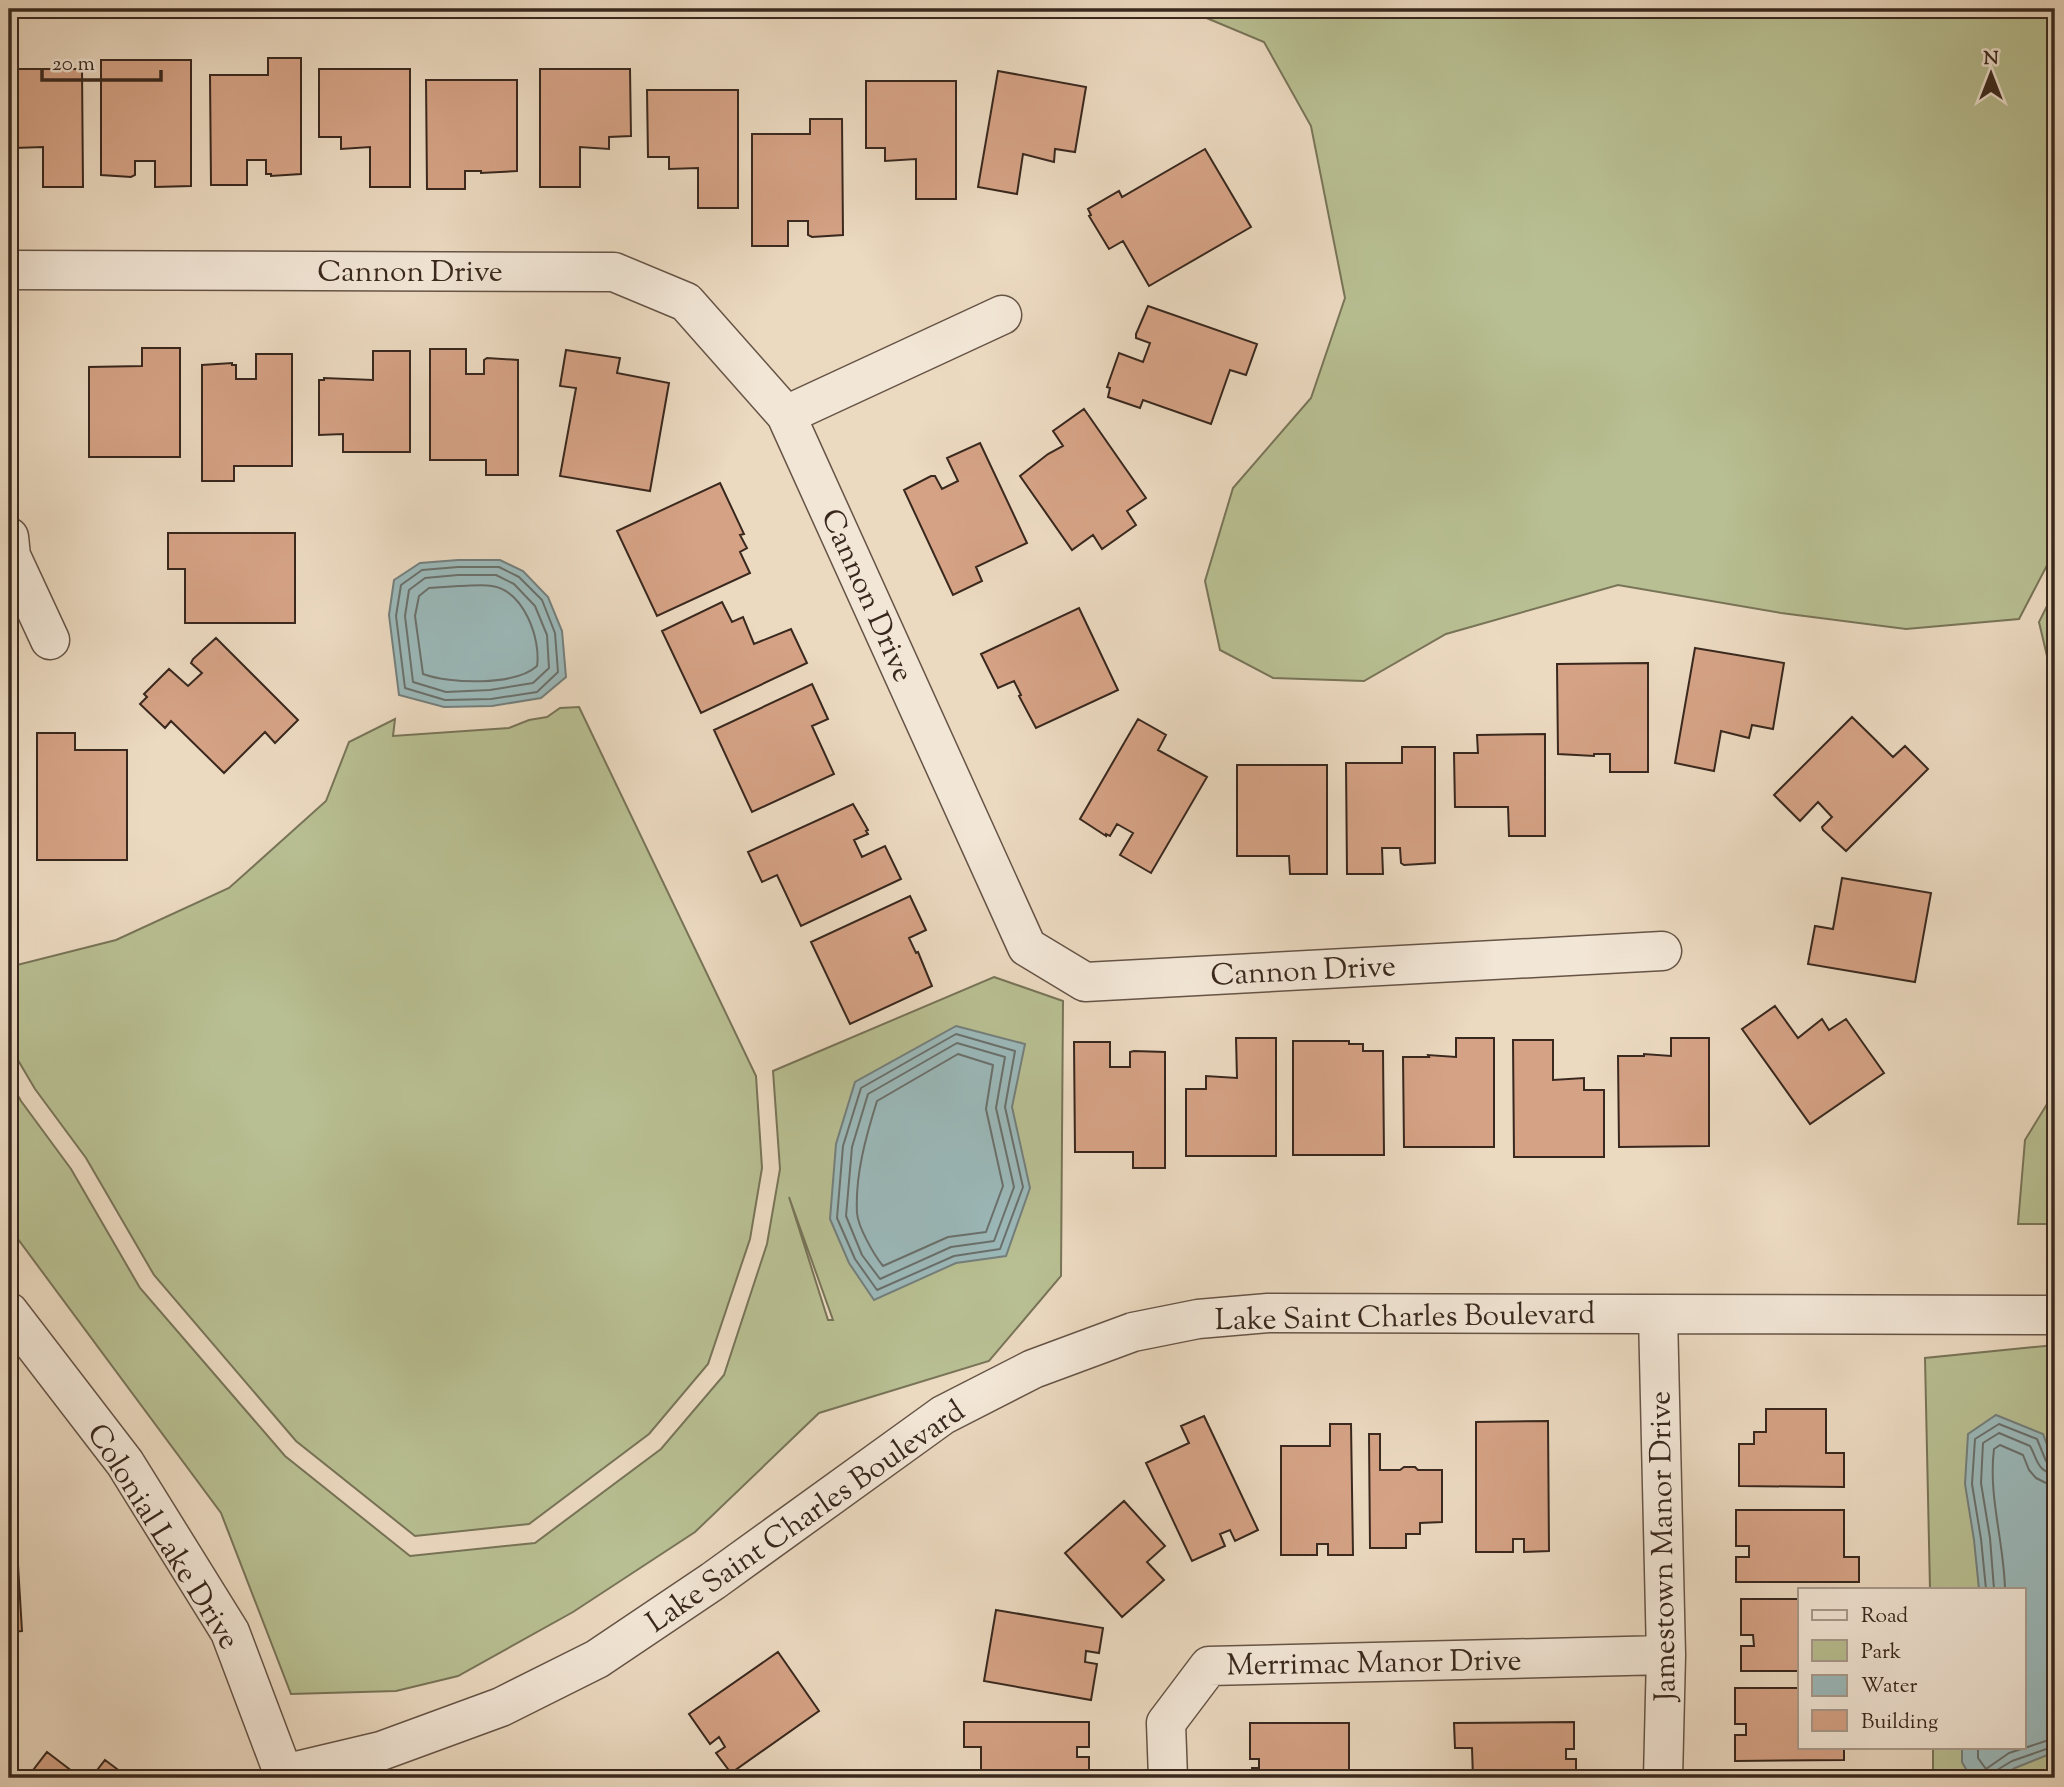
<svg xmlns="http://www.w3.org/2000/svg" width="2064" height="1787" font-family="'Sorts Mill Goudy',serif">
	<rect width="100%" height="100%" fill="#ebd9c0"/>
	<filter id="stains"><feTurbulence type="fractalNoise" baseFrequency=".00286" numOctaves="4"/><feColorMatrix values="0 0 0 0 .2 0 0 0 0 .09 0 0 0 0 .02 0 0 0 .5 -.17"/></filter>
	<radialGradient id="worn" r=".72"><stop offset=".6" stop-color="#630" stop-opacity="0"/><stop offset="1" stop-color="#630" stop-opacity=".3"/></radialGradient>
	<!-- green -->
	<path fill="#b8bf92" stroke="#787458" stroke-width="2" fill-rule="evenodd" d="M 1185,9 L 2055,9 L 2055,550 L 2019,619 L 1906,629 L 1781,613 L 1618,585 L 1446,634 L 1364,681 L 1273,678 L 1220,650 L 1205,581 L 1233,488 L 1311,398 L 1345,298 L 1311,126 L 1264,42 Z
		M 2055,590 L 2055,690 L 2039,622 Z
		M 579,707 L 756,1076 L 762,1168 L 750,1239 L 708,1364 L 649,1434 L 529,1524 L 415,1536 L 296,1441 L 154,1275 L 86,1158 L 35,1089 L 9,1045 L 9,967 L 116,940 L 229,888 L 326,801 L 349,742 L 395,719 L 393,736 L 509,728 L 529,720 L 547,717 L 560,708 Z
		M 994,977 L 1063,1001 L 1061,1276 L 989,1361 L 819,1413 L 695,1532 L 573,1612 L 458,1676 L 396,1691 L 291,1694 L 221,1513 L 9,1227 L 9,1080 L 21,1101 L 71,1169 L 140,1288 L 285,1456 L 410,1556 L 535,1543 L 661,1449 L 724,1375 L 767,1244 L 780,1169 L 773,1071 ZM 789,1197 L 833,1320 L 828,1320 Z
		M 2055,1091 L 2055,1224 L 2018,1224 L 2025,1140 Z
		M 2055,1345 L 2055,1778 L 1933,1778 L 1933,1747 L 2024,1747 L 2024,1589 L 1930,1589 L 1925,1358 Z"/>
	<!-- water -->
	<path fill="#9bb9ba" stroke="#747f7c" stroke-width="2" d="M 458,560 L 500,560 L 523,571 L 548,597 L 562,631 L 566,677 L 541,698 L 492,706 L 444,707 L 399,695 L 389,615 L 394,580 L 420,563 Z
		M 956,1026 L 1025,1044 L 1012,1107 L 1030,1188 L 1006,1256 L 956,1263 L 874,1300 L 849,1263 L 830,1219 L 836,1144 L 855,1082 Z
		M 1996,1415 L 2043,1434 L 2055,1466 L 2055,1752 L 2015,1768 L 1997,1778 L 1971,1778 L 1962,1762 L 1962,1747 L 2024,1747 L 2024,1589 L 1979,1589 L 1974,1540 L 1965,1484 L 1968,1434 Z"/>
	<g fill="none" stroke-linecap="round" stroke-linejoin="round">
		<!-- shore -->
		<path stroke="#6a706c" stroke-width="2" d="M 458,567 L 499,567 L 519,577 L 542,600 L 555,633 L 558,672 L 537,692 L 491,699 L 445,700 L 405,688 L 396,616 L 401,585 L 422,570 Z
			M 458,575 L 496,575 L 514,584 L 535,606 L 547,635 L 549,668 L 533,683 L 490,690 L 446,692 L 413,682 L 405,616 L 409,590 L 425,578 Z
			M 459,586 C 470,586 482,584 492,586 C 524,591 541,639 537,666 C 515,686 450,684 423,674 L 415,616 L 419,596 L 429,588 Z
			M 956,1034 L 1015,1051 L 1005,1107 L 1023,1187 L 1000,1249 L 954,1256 L 877,1290 L 855,1259 L 837,1218 L 843,1146 L 861,1088 Z
			M 957,1043 L 1005,1057 L 996,1108 L 1014,1187 L 994,1241 L 951,1247 L 880,1279 L 862,1255 L 846,1216 L 852,1147 L 868,1094 Z
			M 958,1054 L 993,1065 L 986,1109 L 1003,1186 L 986,1232 L 948,1237 L 883,1266 C 874,1255 858,1227 857,1213 C 855,1175 866,1136 877,1101 Z
			M 1986,1589 L 1981,1539 L 1972,1484 L 1975,1439 L 1999,1424 L 2037,1439 L 2046,1461 L 2055,1465
			M 1994,1589 L 1990,1538 L 1981,1483 L 1983,1443 L 1999,1433 L 2030,1446 C 2037,1458 2037,1472 2055,1474
			M 2005,1589 C 2004,1542 1988,1496 1994,1449 L 2000,1445 L 2023,1455 L 2029,1470 L 2036,1478 L 2046,1483 L 2055,1484
			M 1978,1747 L 1978,1758 L 1986,1769 L 2009,1753 L 2055,1738
			M 1995,1778 L 1997,1770 L 2012,1761 L 2055,1746"/>
	</g>
	<!-- building -->
	<path fill="#d5a285" stroke="#39281e" stroke-width="2" d="M 268,58 L 301,58 L 301,174 L 271,176 L 271,174 L 266,174 L 266,160 L 247,160 L 247,185 L 211,185 L 210,75 L 268,75 Z
		M 101,60 L 191,60 L 191,186 L 155,187 L 155,161 L 135,161 L 135,175 L 131,177 L 101,175 Z
		M 9,69 L 82,69 L 83,187 L 43,187 L 43,147 L 14,148 L 14,136 L 9,136 Z
		M 319,69 L 410,69 L 410,187 L 370,187 L 370,147 L 341,149 L 341,137 L 319,137 Z
		M 540,69 L 630,69 L 631,136 L 609,137 L 609,149 L 580,147 L 580,187 L 540,187 Z
		M 998,71 L 1086,87 L 1075,152 L 1055,149 L 1054,162 L 1023,154 L 1017,194 L 978,187 Z
		M 426,80 L 517,80 L 517,171 L 481,173 L 481,171 L 465,171 L 465,189 L 427,189 Z
		M 866,81 L 956,81 L 956,199 L 916,199 L 916,159 L 885,161 L 885,148 L 866,148 Z
		M 647,90 L 738,90 L 738,208 L 698,208 L 698,168 L 669,169 L 669,157 L 648,157 Z
		M 810,119 L 842,119 L 843,235 L 812,237 L 808,235 L 808,221 L 788,221 L 788,246 L 752,246 L 752,134 L 810,134 Z
		M 1205,149 L 1251,227 L 1149,286 L 1123,241 L 1109,249 L 1089,216 L 1091,215 L 1088,209 L 1119,191 L 1122,197 Z
		M 1148,306 L 1257,344 L 1246,375 L 1230,370 L 1211,424 L 1143,400 L 1140,408 L 1108,397 L 1110,388 L 1107,387 L 1119,353 L 1143,362 L 1150,343 L 1136,338 L 1136,334 Z
		M 142,348 L 180,348 L 180,457 L 89,457 L 89,367 L 142,366 Z
		M 430,349 L 466,349 L 466,374 L 484,374 L 484,360 L 487,358 L 518,360 L 518,475 L 486,475 L 486,460 L 430,460 Z
		M 566,350 L 620,358 L 617,373 L 669,383 L 650,491 L 560,476 L 576,388 L 560,386 Z
		M 373,351 L 410,351 L 410,452 L 343,452 L 343,434 L 319,435 L 319,380 L 324,380 L 324,378 L 373,380 Z
		M 256,354 L 292,354 L 292,466 L 234,466 L 234,481 L 202,481 L 202,365 L 232,363 L 232,365 L 236,365 L 236,379 L 256,379 Z
		M 1084,409 L 1146,498 L 1127,511 L 1136,525 L 1102,549 L 1093,535 L 1072,550 L 1020,476 L 1048,454 L 1063,446 L 1053,431 Z
		M 980,443 L 1027,543 L 976,567 L 982,581 L 953,595 L 904,490 L 931,476 L 935,476 L 942,489 L 958,481 L 947,458 Z
		M 720,483 L 744,534 L 740,535 L 747,548 L 740,552 L 750,573 L 657,616 L 617,531 Z
		M 168,533 L 295,533 L 295,623 L 185,623 L 185,569 L 168,569 Z
		M 722,602 L 732,622 L 743,617 L 754,644 L 791,629 L 807,663 L 701,713 L 662,631 Z
		M 1079,608 L 1118,690 L 1036,728 L 1019,696 L 1021,695 L 1014,681 L 998,688 L 981,654 Z
		M 216,638 L 298,720 L 275,743 L 265,732 L 224,773 L 171,721 L 165,728 L 140,704 L 147,697 L 144,694 L 169,669 L 188,686 L 202,673 L 191,663 L 193,659 Z
		M 1695,648 L 1784,663 L 1773,729 L 1752,725 L 1749,738 L 1721,731 L 1714,771 L 1675,763 Z
		M 1648,663 L 1648,772 L 1610,772 L 1610,754 L 1594,754 L 1594,756 L 1558,754 L 1557,664 Z
		M 812,684 L 828,719 L 812,726 L 834,774 L 752,812 L 714,730 Z
		M 1852,717 L 1893,757 L 1905,746 L 1928,769 L 1846,851 L 1823,830 L 1822,827 L 1832,817 L 1818,802 L 1800,821 L 1774,795 Z
		M 1138,719 L 1166,735 L 1158,750 L 1207,777 L 1151,873 L 1120,855 L 1133,833 L 1117,824 L 1110,836 L 1106,834 L 1106,836 L 1080,819 Z
		M 37,733 L 75,733 L 75,750 L 127,750 L 127,860 L 37,860 Z
		M 1545,734 L 1545,836 L 1509,836 L 1508,807 L 1455,807 L 1454,753 L 1478,753 L 1477,735 Z
		M 1402,747 L 1435,747 L 1435,863 L 1404,865 L 1401,863 L 1400,848 L 1382,848 L 1383,874 L 1347,874 L 1346,763 L 1402,763 Z
		M 1237,765 L 1327,765 L 1327,874 L 1290,874 L 1289,856 L 1237,856 Z
		M 853,804 L 868,830 L 866,831 L 868,834 L 854,840 L 862,857 L 885,846 L 901,879 L 801,926 L 777,875 L 762,882 L 748,852 Z
		M 1842,878 L 1931,893 L 1915,982 L 1808,964 L 1815,926 L 1833,929 Z
		M 910,896 L 926,930 L 909,938 L 916,953 L 918,952 L 932,986 L 850,1024 L 811,942 Z
		M 1775,1006 L 1798,1038 L 1822,1019 L 1829,1030 L 1846,1019 L 1884,1073 L 1810,1124 L 1742,1029 Z
		M 1236,1038 L 1276,1038 L 1276,1156 L 1186,1156 L 1186,1089 L 1206,1089 L 1206,1076 L 1237,1078 Z
		M 1456,1038 L 1494,1038 L 1494,1147 L 1404,1147 L 1403,1057 L 1429,1057 L 1428,1055 L 1456,1057 Z
		M 1671,1038 L 1709,1038 L 1709,1146 L 1619,1147 L 1618,1056 L 1644,1056 L 1644,1054 L 1671,1056 Z
		M 1513,1040 L 1553,1040 L 1553,1080 L 1584,1078 L 1584,1090 L 1604,1090 L 1604,1157 L 1514,1157 Z
		M 1293,1041 L 1349,1041 L 1349,1044 L 1363,1044 L 1363,1051 L 1383,1051 L 1384,1155 L 1293,1155 Z
		M 1074,1042 L 1110,1042 L 1110,1067 L 1130,1067 L 1130,1052 L 1134,1051 L 1165,1052 L 1165,1168 L 1133,1168 L 1133,1152 L 1075,1152 Z
		M 1766,1409 L 1826,1409 L 1826,1453 L 1844,1453 L 1844,1487 L 1739,1486 L 1739,1444 L 1754,1444 L 1754,1432 L 1766,1432 Z
		M 1204,1416 L 1258,1530 L 1235,1541 L 1230,1530 L 1220,1534 L 1225,1546 L 1192,1561 L 1146,1463 L 1189,1443 L 1181,1426 Z
		M 1548,1421 L 1549,1551 L 1524,1552 L 1524,1539 L 1513,1539 L 1513,1552 L 1476,1552 L 1476,1422 Z
		M 1330,1424 L 1351,1424 L 1353,1555 L 1328,1555 L 1328,1544 L 1317,1544 L 1317,1555 L 1281,1555 L 1281,1446 L 1330,1446 Z
		M 1369,1434 L 1380,1434 L 1380,1470 L 1400,1470 L 1404,1467 L 1415,1467 L 1418,1470 L 1442,1470 L 1442,1522 L 1420,1523 L 1420,1534 L 1406,1534 L 1406,1548 L 1370,1548 Z
		M 1124,1501 L 1165,1546 L 1147,1562 L 1164,1580 L 1122,1617 L 1065,1553 Z
		M 1736,1510 L 1844,1510 L 1844,1557 L 1859,1557 L 1859,1582 L 1736,1582 L 1736,1557 L 1749,1557 L 1749,1546 L 1736,1546 Z
		M 9,1532 L 16,1532 L 22,1631 L 9,1632 Z
		M 1741,1599 L 1800,1599 L 1800,1671 L 1741,1671 L 1741,1646 L 1754,1646 L 1753,1635 L 1741,1635 Z
		M 996,1610 L 1103,1628 L 1099,1653 L 1086,1651 L 1085,1662 L 1097,1664 L 1091,1700 L 984,1681 Z
		M 778,1652 L 819,1711 L 731,1773 L 716,1753 L 725,1747 L 719,1737 L 710,1744 L 689,1714 Z
		M 1735,1688 L 1800,1688 L 1800,1747 L 1844,1747 L 1844,1760 L 1735,1761 L 1735,1735 L 1746,1735 L 1746,1724 L 1735,1724 Z
		M 964,1722 L 1089,1722 L 1089,1747 L 1077,1747 L 1077,1757 L 1089,1757 L 1089,1778 L 981,1778 L 981,1747 L 964,1747 Z
		M 1574,1722 L 1574,1749 L 1566,1749 L 1566,1759 L 1576,1759 L 1576,1778 L 1473,1778 L 1472,1748 L 1455,1748 L 1454,1723 Z
		M 1250,1723 L 1349,1723 L 1349,1770 L 1375,1770 L 1375,1778 L 1252,1778 L 1252,1768 L 1259,1768 L 1259,1759 L 1250,1759 Z
		M 47,1752 L 81,1778 L 27,1778 Z
		M 105,1760 L 129,1778 L 91,1778 Z"/>
	<g fill="none" stroke-linecap="round" stroke-linejoin="round">
		<!-- minor casing -->
		<g stroke="#665446" stroke-width="41">
			<path id="minor" d="M 9,270 L 614,272 L 686,302 L 786,415 L 1027,947 L 1085,982 L 1662,951
				M 786,415 L 1002,315
				M 9,537 L 11,556 L 50,640
				M 9,1312 L 125,1463 L 230,1632 L 285,1778
				M 1658,1315 L 1666,1655 L 1663,1778
				M 284,1774 L 381,1751 L 501,1707 L 597,1659 L 713,1581 L 943,1415 L 1033,1369 L 1133,1332 L 1198,1319 L 1268,1313 L 2055,1315
				M 1168,1778 L 1166,1723 L 1209,1666 L 1666,1655"/>
		</g>
		<!-- minor -->
		<use href="#minor" stroke="#f2e6d6" stroke-width="38"/>
	</g>
	<g text-anchor="middle" stroke-width="5" stroke-linejoin="round" paint-order="stroke">
		<!-- street labels -->
		<g font-size="30" fill="#39281e" stroke="#f2e6d6">
			<text x="410" y="281">Cannon Drive</text>
			<text transform="translate(868 595) rotate(66)" y="10">Cannon Drive</text>
			<text transform="translate(1303 970) rotate(-3)" y="10">Cannon Drive</text>
			<text transform="translate(1405 1316) rotate(-1)" y="10">Lake Saint Charles Boulevard</text>
			<text transform="translate(805 1516) rotate(-35)" y="10">Lake Saint Charles Boulevard</text>
			<text transform="translate(164 1536) rotate(58)" y="10">Colonial Lake Drive</text>
			<text transform="translate(1662 1546) rotate(-91)" y="10">Jamestown Manor Drive</text>
			<text transform="translate(1374 1662) rotate(-1)" y="10">Merrimac Manor Drive</text>
		</g>
	</g>
	<!-- margin -->
	<rect width="2064" height="1787" fill="none" stroke="#ebd9c0" stroke-width="35"/>
	<rect x="10" y="10" width="2043" height="1766" fill="none" stroke="#39281e" stroke-width="3.5"/>
	<rect x="18" y="18" width="2029" height="1752" fill="none" stroke="#39281e" stroke-width="2"/>
	<!-- legend -->
	<rect x="1798" y="1588" width="228" height="161" fill="#f2e6d6" stroke="#a89a8c" stroke-width="2"/>
	<rect x="1812" y="1610" width="35" height="10" fill="#f2e6d6" stroke="#a89a8c" stroke-width="2"/>
	<text x="1861" y="1622" font-size="21" fill="#39281e">Road</text>
	<rect x="1812" y="1640" width="35" height="21" fill="#b8bf92" stroke="#a89a8c" stroke-width="2"/>
	<text x="1861" y="1658" font-size="21" fill="#39281e">Park</text>
	<rect x="1812" y="1675" width="35" height="21" fill="#9bb9ba" stroke="#a89a8c" stroke-width="2"/>
	<text x="1861" y="1692" font-size="21" fill="#39281e">Water</text>
	<rect x="1812" y="1710" width="35" height="21" fill="#d5a285" stroke="#a89a8c" stroke-width="2"/>
	<text x="1861" y="1728" font-size="21" fill="#39281e">Building</text>
	<!-- north arrow -->
	<g transform="translate(1991 74)" stroke="#f2e6d6" stroke-width="5" paint-order="stroke">
	<path d="M0-5L12 26L0 18L-12 26Z" fill="#39281e"/>
	<text y="-10" font-size="19" font-weight="bold" text-anchor="middle" fill="#39281e">N</text>
	</g>
	<!-- scale -->
	<path d="M42 70v10h119v-10" fill="none" stroke="#39281e" stroke-width="3.5"/>
	<text x="52" y="70" font-size="21" fill="#39281e" stroke="#f2e6d6" stroke-width="5" paint-order="stroke">20 m</text>
	<rect width="100%" height="100%" filter="url(#stains)"/>
	<rect width="100%" height="100%" fill="url(#worn)"/>
</svg>
